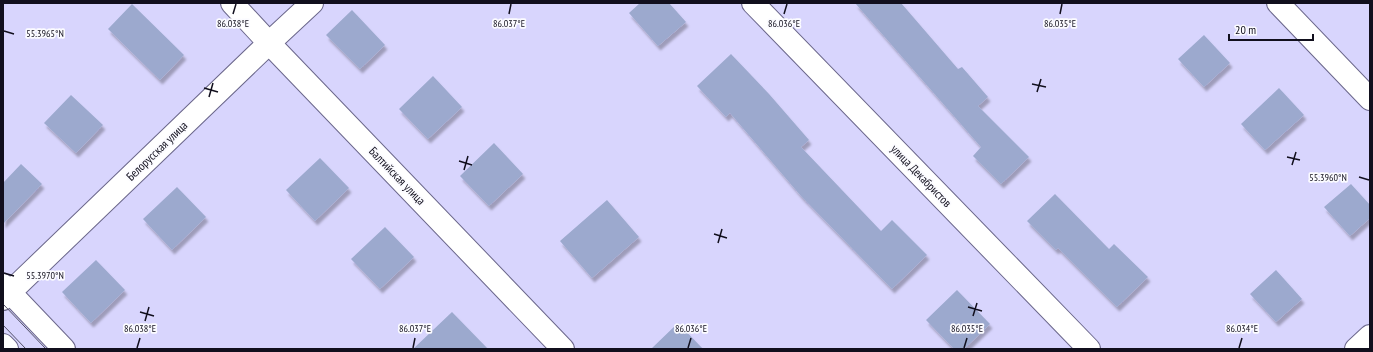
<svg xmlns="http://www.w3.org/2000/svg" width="1373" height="352" font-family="'PT Sans Narrow',sans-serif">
	<defs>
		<filter id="shadow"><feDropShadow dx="2.5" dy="4.5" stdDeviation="1" flood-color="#0004"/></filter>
	</defs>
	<rect width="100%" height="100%" fill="#d8d5fd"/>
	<!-- building -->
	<path fill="#9ca9ce" filter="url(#shadow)" d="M 640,3 L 669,3 L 686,22 L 658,46 L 629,13 Z
		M 855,3 L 901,3 L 958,69 L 962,67 L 988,97 L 978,106 L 1029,157 L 1001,184 L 973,156 L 981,147 Z
		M 132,4 L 184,55 L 160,80 L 108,29 Z
		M 352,10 L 385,45 L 360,69 L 326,35 Z
		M 1204,35 L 1230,63 L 1204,87 L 1178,59 Z
		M 731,54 L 769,94 L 809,140 L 801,147 L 881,231 L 892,220 L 927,255 L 892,289 L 801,196 L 730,113 L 726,117 L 697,86 Z
		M 433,76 L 462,107 L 428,139 L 399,109 Z
		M 1279,88 L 1304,115 L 1265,150 L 1241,124 Z
		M 71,95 L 103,125 L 76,153 L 44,123 Z
		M 494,143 L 523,174 L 489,206 L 460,176 Z
		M 320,158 L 349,188 L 315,221 L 286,190 Z
		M 21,164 L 42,184 L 3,224 L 3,183 Z
		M 1351,184 L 1370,205 L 1370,218 L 1350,236 L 1324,207 Z
		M 177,187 L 206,217 L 172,250 L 143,219 Z
		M 1055,194 L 1109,249 L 1114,244 L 1148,277 L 1117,307 L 1058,248 L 1056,250 L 1027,221 Z
		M 607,200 L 639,237 L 592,278 L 560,241 Z
		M 385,227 L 414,257 L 380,289 L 351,259 Z
		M 96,260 L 125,290 L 91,323 L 62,292 Z
		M 1276,270 L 1302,299 L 1276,322 L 1250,294 Z
		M 957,290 L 990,324 L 964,349 L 954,349 L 926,320 Z
		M 452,312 L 488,349 L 413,349 Z
		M 678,323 L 703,349 L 651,349 Z"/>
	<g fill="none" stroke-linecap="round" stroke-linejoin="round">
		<!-- minor casing -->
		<g stroke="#6b678b" stroke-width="24">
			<path id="minor" d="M 232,3 L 269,43 L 563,349
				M 753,3 L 1089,349
				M 1278,3 L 1370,99
				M 3,285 L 64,349
				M 3,299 L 269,43 L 312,3
				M 3,345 L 7,349
				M 1356,349 L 1370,336"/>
		</g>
		<!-- minor -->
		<use href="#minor" stroke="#fff" stroke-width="22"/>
		<!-- tram -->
		<path stroke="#525066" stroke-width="1" d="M 3,304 L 46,349
			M 3,325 L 26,349"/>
	</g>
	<!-- ticks -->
	<path fill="none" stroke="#110f1d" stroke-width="1.5" d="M 233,14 L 236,4M 509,14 L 511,4M 784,14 L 787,4M 1060,14 L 1062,4M 4,31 L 14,34M 1032,84 L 1046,87M 204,88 L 218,92M 1037,92 L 1041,79M 209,97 L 213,83M 1287,157 L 1300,160M 459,161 L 472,165M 1292,165 L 1296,152M 464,170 L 468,156M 1359,177 L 1369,180M 714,234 L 727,238M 718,243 L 722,229M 4,273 L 14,276M 968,307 L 982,311M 140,312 L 154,316M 973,316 L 977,303M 145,321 L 149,307M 137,348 L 140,338M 413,348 L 415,338M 688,348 L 691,338M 964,348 L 967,338M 1239,348 L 1242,338"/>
	<g text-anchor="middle" stroke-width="3.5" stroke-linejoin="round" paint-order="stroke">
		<!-- street labels -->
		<g font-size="12" fill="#110f1d" stroke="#fbfbff">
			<text transform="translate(157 151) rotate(-44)" y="4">Белорусская улица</text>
			<text transform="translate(397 176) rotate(46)" y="4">Балтийская улица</text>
			<text transform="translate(921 176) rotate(46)" y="4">улица Декабристов</text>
		</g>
	</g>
	<g font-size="10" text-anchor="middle" fill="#110f1d" stroke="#fbfbff" stroke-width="3.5" stroke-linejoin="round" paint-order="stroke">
		<text x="233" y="27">86.038°E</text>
		<text x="509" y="27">86.037°E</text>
		<text x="784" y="27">86.036°E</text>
		<text x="1060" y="27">86.035°E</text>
		<text x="45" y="37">55.3965°N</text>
		<text x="1328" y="181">55.3960°N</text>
		<text x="45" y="279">55.3970°N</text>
		<text x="140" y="332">86.038°E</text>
		<text x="415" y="332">86.037°E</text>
		<text x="691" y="332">86.036°E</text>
		<text x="967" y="332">86.035°E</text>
		<text x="1242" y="332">86.034°E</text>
	</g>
	<!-- border -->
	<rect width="1373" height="352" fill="none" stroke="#110f1d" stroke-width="8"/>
	<!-- scale -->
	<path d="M1229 34v6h84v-6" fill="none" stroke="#110f1d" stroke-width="2"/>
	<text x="1235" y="34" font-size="12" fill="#110f1d" stroke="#fbfbff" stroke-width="3" paint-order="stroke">20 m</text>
</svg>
